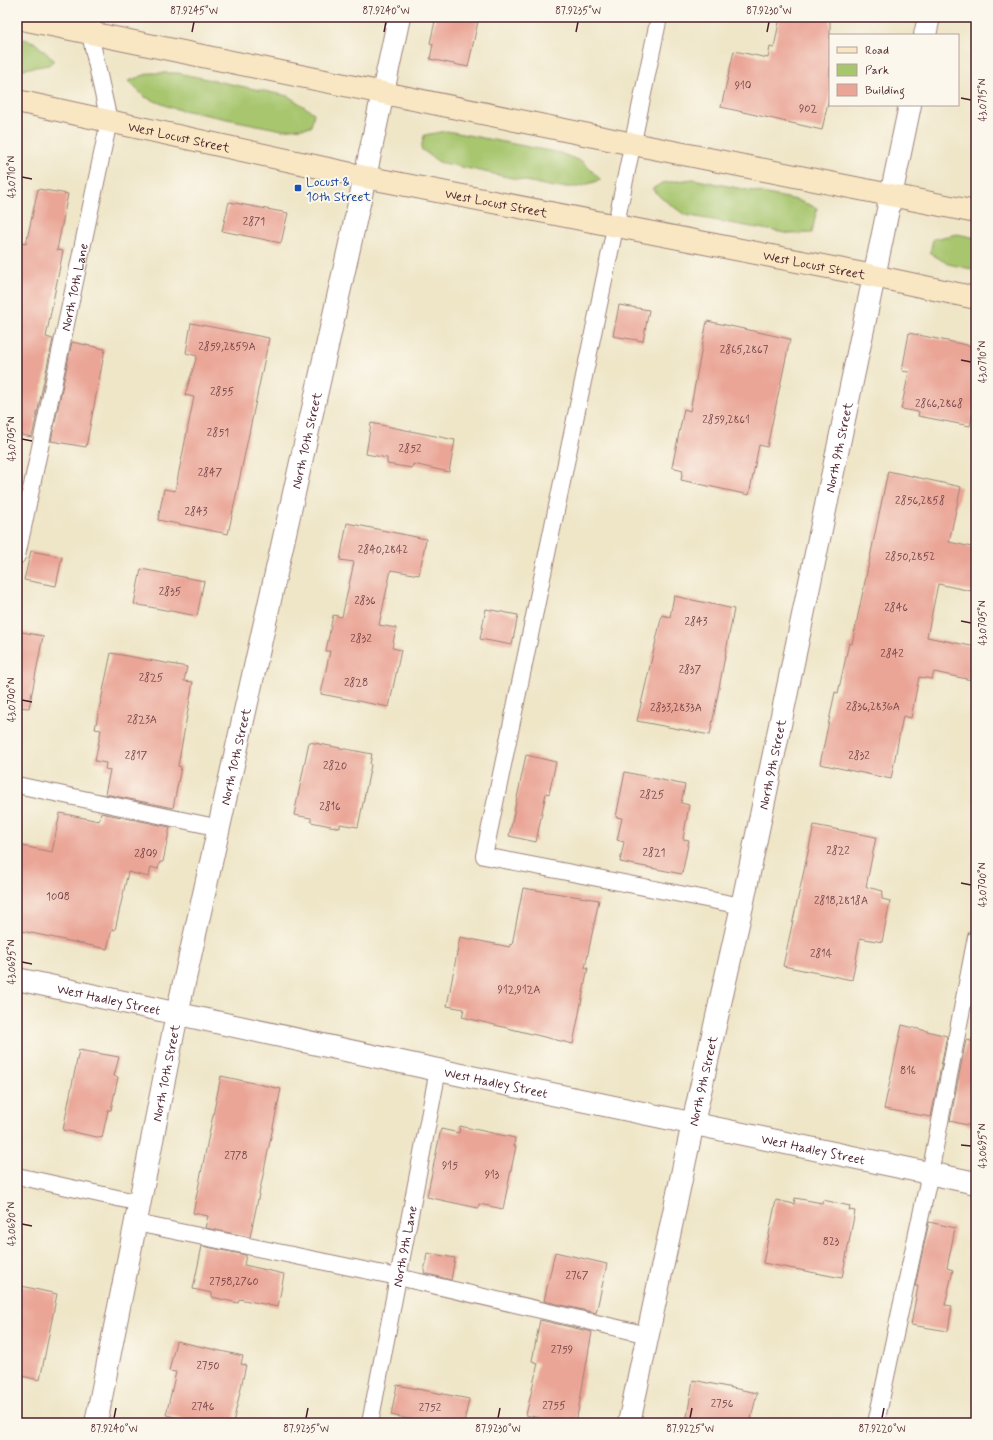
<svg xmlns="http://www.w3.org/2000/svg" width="993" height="1440" font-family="Mynerve,sans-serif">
	<rect width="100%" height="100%" fill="#fbf7ec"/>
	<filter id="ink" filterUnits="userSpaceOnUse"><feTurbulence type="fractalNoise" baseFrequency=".025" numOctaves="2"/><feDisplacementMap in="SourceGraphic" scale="8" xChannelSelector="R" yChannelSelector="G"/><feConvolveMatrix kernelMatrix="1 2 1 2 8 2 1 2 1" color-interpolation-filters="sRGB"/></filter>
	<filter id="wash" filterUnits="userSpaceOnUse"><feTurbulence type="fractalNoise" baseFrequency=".012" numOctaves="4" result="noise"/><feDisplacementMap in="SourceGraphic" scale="16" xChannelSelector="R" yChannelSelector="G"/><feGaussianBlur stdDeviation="0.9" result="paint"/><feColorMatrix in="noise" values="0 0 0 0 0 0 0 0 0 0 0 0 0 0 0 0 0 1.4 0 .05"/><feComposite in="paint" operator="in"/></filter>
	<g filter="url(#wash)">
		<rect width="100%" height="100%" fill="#efe6c8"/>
		<!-- green -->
		<path fill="#a7c66e" stroke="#78724c" d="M 17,37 L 34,42 L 54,60 L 49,65 L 17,70 Z
			M 150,73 L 178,73 L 288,96 L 314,113 L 311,127 L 282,130 L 172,108 L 145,97 L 128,81 Z
			M 447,131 L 560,153 L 583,162 L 601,180 L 578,187 L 553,187 L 439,162 L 421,149 L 424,135 Z
			M 693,179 L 797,200 L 817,208 L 812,233 L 791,234 L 685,215 L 660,197 L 652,189 L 662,183 Z
			M 957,234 L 976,238 L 976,270 L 948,264 L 930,253 L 933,239 Z"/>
		<g id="blocks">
			<!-- building -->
			<path fill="#eaa596" d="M 436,17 L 479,17 L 468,67 L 430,59 L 433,44 L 430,43 Z
				M 780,17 L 830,17 L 830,93 L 822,130 L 721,107 L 734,51 L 768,58 L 770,47 L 774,48 Z
				M 38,189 L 68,194 L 57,250 L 63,251 L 46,337 L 53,339 L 32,437 L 17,434 L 17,242 L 26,244 Z
				M 229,202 L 288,213 L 281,243 L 222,231 Z
				M 619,305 L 649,310 L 643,341 L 613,336 Z
				M 707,321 L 790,339 L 767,447 L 759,445 L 749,495 L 681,480 L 683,470 L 672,467 L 684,409 L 690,411 Z
				M 191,323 L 269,338 L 228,534 L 158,520 L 164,489 L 175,491 L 194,397 L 185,395 L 197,356 L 186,353 Z
				M 909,333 L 976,347 L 976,397 L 970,426 L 918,416 L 919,412 L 901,409 L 909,372 L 902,371 Z
				M 72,342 L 105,349 L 86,447 L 51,441 Z
				M 371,423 L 455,440 L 449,472 L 413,464 L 412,468 L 387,464 L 387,458 L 366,454 Z
				M 888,471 L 961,487 L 949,542 L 976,548 L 976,592 L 938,584 L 927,637 L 976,647 L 976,681 L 934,672 L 932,679 L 919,677 L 911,718 L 903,716 L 891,779 L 820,764 L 835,692 L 838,693 L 849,643 L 852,644 Z
				M 347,523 L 426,539 L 419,575 L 391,570 L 379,625 L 396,628 L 392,648 L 401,650 L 389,707 L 321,694 L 330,651 L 326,651 L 333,615 L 342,617 L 354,562 L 340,560 Z
				M 31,551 L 62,557 L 56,586 L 24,580 Z
				M 141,569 L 204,581 L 197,616 L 134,604 Z
				M 674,596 L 734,609 L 710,735 L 637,721 L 662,615 L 670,617 Z
				M 486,609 L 518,615 L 512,645 L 480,639 Z
				M 17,631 L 43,636 L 29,708 L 17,707 Z
				M 111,653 L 187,667 L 184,681 L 193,682 L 178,766 L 181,767 L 173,808 L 105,794 L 110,770 L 105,769 L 106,763 L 95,761 L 101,730 L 95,729 Z
				M 309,742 L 372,754 L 370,764 L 371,765 L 358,827 L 340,824 L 340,828 L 311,822 L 311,818 L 294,815 Z
				M 526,755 L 556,762 L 549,794 L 546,793 L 536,842 L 509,836 Z
				M 625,772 L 685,785 L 681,803 L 689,805 L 683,839 L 689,840 L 682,874 L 620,862 L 624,842 L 617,840 L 622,818 L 616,817 Z
				M 60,813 L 99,821 L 101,813 L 170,827 L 163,862 L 160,862 L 158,869 L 151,867 L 149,877 L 128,872 L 115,930 L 112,929 L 107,949 L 17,930 L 17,845 L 52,852 Z
				M 814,825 L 876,837 L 866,887 L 883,891 L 882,899 L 890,901 L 882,942 L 860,938 L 852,980 L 783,966 Z
				M 523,888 L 599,900 L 585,968 L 588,968 L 573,1044 L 462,1017 L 464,1009 L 447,1006 L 460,937 L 510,947 L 510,944 L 512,945 Z
				M 902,1025 L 947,1036 L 931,1117 L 884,1109 Z
				M 966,1040 L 976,1042 L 976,1127 L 950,1121 Z
				M 79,1050 L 119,1057 L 114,1076 L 118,1077 L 111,1110 L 108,1110 L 102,1138 L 63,1130 Z
				M 221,1076 L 281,1089 L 250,1237 L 205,1228 L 208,1216 L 193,1213 Z
				M 460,1126 L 515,1138 L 514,1146 L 516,1146 L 503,1209 L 479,1204 L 478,1208 L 427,1197 L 441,1129 L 459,1133 Z
				M 795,1198 L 822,1203 L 823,1200 L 850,1206 L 849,1210 L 855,1211 L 842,1278 L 763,1263 L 776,1200 L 794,1204 Z
				M 929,1222 L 955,1228 L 947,1268 L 953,1270 L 945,1305 L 952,1306 L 948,1331 L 911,1325 L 918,1286 L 915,1286 Z
				M 202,1246 L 246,1255 L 244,1265 L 284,1274 L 278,1307 L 239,1299 L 238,1303 L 212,1297 L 212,1293 L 193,1289 Z
				M 555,1252 L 607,1264 L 596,1313 L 544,1301 Z
				M 427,1253 L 455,1258 L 451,1280 L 424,1273 Z
				M 17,1285 L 57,1294 L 40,1380 L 17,1375 Z
				M 540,1320 L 592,1332 L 576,1423 L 564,1423 L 526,1415 L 538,1363 L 532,1361 Z
				M 176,1341 L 243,1356 L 241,1364 L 246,1365 L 233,1423 L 202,1423 L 166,1415 L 176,1372 L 169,1371 Z
				M 693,1380 L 757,1393 L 750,1423 L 686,1423 Z
				M 397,1385 L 469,1399 L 464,1423 L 429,1423 L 391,1415 Z"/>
		</g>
	</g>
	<g filter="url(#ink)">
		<use href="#blocks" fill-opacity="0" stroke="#9c827a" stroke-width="1"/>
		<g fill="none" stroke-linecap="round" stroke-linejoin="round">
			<!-- lane casing -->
			<g stroke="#9c827a" stroke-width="18">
				<g id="lane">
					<path d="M 659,17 L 484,856 L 742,906"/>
					<path id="s1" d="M 17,556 L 109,121 L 90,34 L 93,17"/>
					<path d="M 17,785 L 220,828"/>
					<path d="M 17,1176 L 140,1203"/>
					<path d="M 136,1223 L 398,1277 L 648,1335"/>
					<path id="s2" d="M 370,1423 L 438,1070"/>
					<path d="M 876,1423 L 930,1173 L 976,937"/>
				</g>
			</g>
			<!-- street casing -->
			<g stroke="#9c827a" stroke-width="24">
				<g id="street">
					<path d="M 925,35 L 929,17"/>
					<path id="s3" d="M 17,979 L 438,1070 L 976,1183"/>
					<path id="s4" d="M 96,1423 L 177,1014 L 365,177 L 399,17"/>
					<path id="s5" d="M 629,1423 L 693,1123 L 742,906 L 910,105"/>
				</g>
			</g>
			<!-- secondary casing -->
			<g stroke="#9c827a" stroke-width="24">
				<g id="secondary">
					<path d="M 17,18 L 633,144 L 976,212"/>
					<path id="s6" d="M 17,101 L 365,177 L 874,276 L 976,298"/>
				</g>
			</g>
			<!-- lane -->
			<use href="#lane" stroke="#fff" stroke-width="16"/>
			<!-- street -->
			<use href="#street" stroke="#fff" stroke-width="22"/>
			<!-- secondary -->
			<use href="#secondary" stroke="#f9e7c3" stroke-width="22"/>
		</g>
	</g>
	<!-- ticks -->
	<path fill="none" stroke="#4a1f2b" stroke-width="1.5" d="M 192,32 L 194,22M 384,32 L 386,22M 576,32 L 578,22M 767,32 L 769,22M 961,98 L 971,100M 22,177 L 32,179M 961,360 L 971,362M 22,439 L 32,441M 961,621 L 971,623M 22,700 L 32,702M 961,883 L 971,885M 22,962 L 32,964M 961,1145 L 971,1146M 22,1224 L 32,1226M 114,1418 L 116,1408M 306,1418 L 308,1408M 498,1418 L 500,1408M 690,1418 L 692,1408M 882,1418 L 884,1408"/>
	<!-- markers -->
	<rect fill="#1a4fb4" stroke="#fbf7ec" stroke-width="1.5" x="294" y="184" width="8" height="8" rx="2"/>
	<g text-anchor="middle" stroke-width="4" stroke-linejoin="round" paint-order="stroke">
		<!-- number labels -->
		<g font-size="11" fill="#724046">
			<text x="743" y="89">910</text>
			<text x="808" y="112">902</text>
			<text x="254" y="225">2871</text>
			<text x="227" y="350">2859,2859A</text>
			<text x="744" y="353">2865,2867</text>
			<text x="222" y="395">2855</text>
			<text x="939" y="407">2866,2868</text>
			<text x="726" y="423">2859,2861</text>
			<text x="218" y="436">2851</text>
			<text x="410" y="452">2852</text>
			<text x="210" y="476">2847</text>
			<text x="920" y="504">2856,2858</text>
			<text x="196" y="515">2843</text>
			<text x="383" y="553">2840,2842</text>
			<text x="910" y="560">2850,2852</text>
			<text x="170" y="595">2835</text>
			<text x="365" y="604">2836</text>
			<text x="896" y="611">2846</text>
			<text x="696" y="625">2843</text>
			<text x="361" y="642">2832</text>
			<text x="892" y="657">2842</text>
			<text x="690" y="673">2837</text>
			<text x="151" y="681">2825</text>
			<text x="356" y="686">2828</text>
			<text x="873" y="710">2836,2836A</text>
			<text x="676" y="711">2833,2833A</text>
			<text x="142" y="723">2823A</text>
			<text x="136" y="759">2817</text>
			<text x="859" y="759">2832</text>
			<text x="335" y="769">2820</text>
			<text x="652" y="798">2825</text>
			<text x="330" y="810">2816</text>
			<text x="838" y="854">2822</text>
			<text x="654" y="856">2821</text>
			<text x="146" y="857">2809</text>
			<text x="58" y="900">1008</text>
			<text x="841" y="904">2818,2818A</text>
			<text x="821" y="957">2814</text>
			<text x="519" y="993">912,912A</text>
			<text x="908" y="1074">816</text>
			<text x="236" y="1159">2778</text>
			<text x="450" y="1169">915</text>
			<text x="492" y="1178">913</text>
			<text x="831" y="1245">823</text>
			<text x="577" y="1279">2767</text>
			<text x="234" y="1285">2758,2760</text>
			<text x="562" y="1353">2759</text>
			<text x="208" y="1369">2750</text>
			<text x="722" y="1407">2756</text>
			<text x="554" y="1409">2755</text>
			<text x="203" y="1410">2746</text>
			<text x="430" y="1411">2752</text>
		</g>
		<!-- street labels -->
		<g font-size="13" fill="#4a1f2b" stroke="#fbf7ec">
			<text dy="5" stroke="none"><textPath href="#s6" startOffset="166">West Locust Street</textPath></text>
			<text dy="5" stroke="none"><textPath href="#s6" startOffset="490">West Locust Street</textPath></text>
			<text dy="5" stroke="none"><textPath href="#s6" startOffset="814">West Locust Street</textPath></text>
			<text dy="5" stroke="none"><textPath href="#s1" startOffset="275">North 10th Lane</textPath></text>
			<text dy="5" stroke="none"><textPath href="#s4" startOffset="1005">North 10th Street</textPath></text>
			<text dy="5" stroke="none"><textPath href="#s5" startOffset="998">North 9th Street</textPath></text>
			<text dy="5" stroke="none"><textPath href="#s4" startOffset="681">North 10th Street</textPath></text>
			<text dy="5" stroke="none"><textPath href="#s5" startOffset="674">North 9th Street</textPath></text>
			<text dy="5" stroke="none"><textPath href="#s3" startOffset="94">West Hadley Street</textPath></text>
			<text dy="5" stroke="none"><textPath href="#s4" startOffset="357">North 10th Street</textPath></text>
			<text dy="5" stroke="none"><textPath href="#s5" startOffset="350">North 9th Street</textPath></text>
			<text dy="5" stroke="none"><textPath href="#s3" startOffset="490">West Hadley Street</textPath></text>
			<text dy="5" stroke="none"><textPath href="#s3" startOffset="814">West Hadley Street</textPath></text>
			<text dy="5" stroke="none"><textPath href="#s2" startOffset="180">North 9th Lane</textPath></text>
		</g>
		<!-- transit labels -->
		<g font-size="13" fill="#164399" stroke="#fbf7ec" text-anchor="start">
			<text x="306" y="186">Locust &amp;<tspan x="306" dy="15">10th Street</tspan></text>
		</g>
	</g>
	<!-- margin -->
	<rect width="993" height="1440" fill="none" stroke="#fbf7ec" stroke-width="44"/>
	<!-- legend -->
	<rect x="829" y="34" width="130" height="72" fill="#fbf7ec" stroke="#b4a19f"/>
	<rect x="837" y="47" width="20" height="6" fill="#f9e7c3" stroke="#b4a19f"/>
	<text x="865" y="54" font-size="12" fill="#4a1f2b">Road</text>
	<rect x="837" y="64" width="20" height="12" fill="#a7c66e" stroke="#b4a19f"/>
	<text x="865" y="74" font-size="12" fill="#4a1f2b">Park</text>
	<rect x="837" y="84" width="20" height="12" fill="#eaa596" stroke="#b4a19f"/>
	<text x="865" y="94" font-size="12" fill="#4a1f2b">Building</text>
	<rect x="22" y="22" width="949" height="1396" fill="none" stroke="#4a1f2b" stroke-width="1.5"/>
	<g font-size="10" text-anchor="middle" fill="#4a1f2b">
		<text x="194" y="14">87.9245°W</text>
		<text x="386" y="14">87.9240°W</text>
		<text x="578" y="14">87.9235°W</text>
		<text x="769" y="14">87.9230°W</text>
		<text transform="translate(982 100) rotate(-90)" y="4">43.0715°N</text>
		<text transform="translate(11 177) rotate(-90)" y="4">43.0710°N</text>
		<text transform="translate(982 362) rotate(-90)" y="4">43.0710°N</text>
		<text transform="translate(11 439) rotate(-90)" y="4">43.0705°N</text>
		<text transform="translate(982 623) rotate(-90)" y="4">43.0705°N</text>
		<text transform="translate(11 700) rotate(-90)" y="4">43.0700°N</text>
		<text transform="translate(982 885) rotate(-90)" y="4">43.0700°N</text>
		<text transform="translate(11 962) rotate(-90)" y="4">43.0695°N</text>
		<text transform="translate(982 1146) rotate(-90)" y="4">43.0695°N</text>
		<text transform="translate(11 1224) rotate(-90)" y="4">43.0690°N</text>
		<text x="114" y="1432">87.9240°W</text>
		<text x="306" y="1432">87.9235°W</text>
		<text x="498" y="1432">87.9230°W</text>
		<text x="690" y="1432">87.9225°W</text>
		<text x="882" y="1432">87.9220°W</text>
	</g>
</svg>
